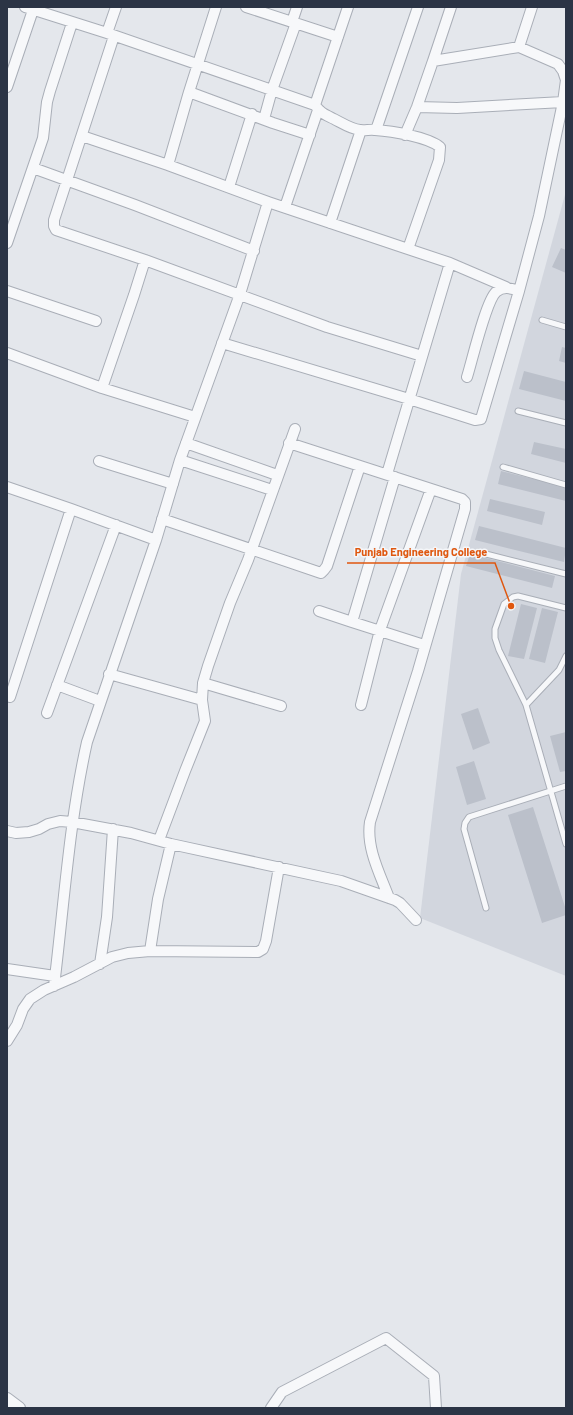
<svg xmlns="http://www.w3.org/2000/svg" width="573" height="1415" font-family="Barlow,sans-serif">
	<rect width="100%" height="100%" fill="#e4e7ec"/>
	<!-- built -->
	<path fill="#d2d6de" d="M 566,191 L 566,976 L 420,918 L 461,574 Z"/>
	<!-- building -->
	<path fill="#bbc0ca" d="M 561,248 L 566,250 L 566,273 L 552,267 Z
		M 562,347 L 566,348 L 566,363 L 559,361 Z
		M 524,371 L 566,382 L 566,401 L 519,389 Z
		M 534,442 L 566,449 L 566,463 L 531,454 Z
		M 501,471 L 566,487 L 566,501 L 498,484 Z
		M 490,499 L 545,512 L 542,525 L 487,511 Z
		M 479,526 L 566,548 L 564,562 L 475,540 Z
		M 470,554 L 555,576 L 552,588 L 466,566 Z
		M 521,604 L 537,608 L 524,659 L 508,656 Z
		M 542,608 L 558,612 L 545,663 L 529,659 Z
		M 478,708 L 490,743 L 473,750 L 461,714 Z
		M 566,732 L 566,771 L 560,772 L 550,736 Z
		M 474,761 L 486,799 L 467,805 L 456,767 Z
		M 533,807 L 566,910 L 566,915 L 542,923 L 508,815 Z"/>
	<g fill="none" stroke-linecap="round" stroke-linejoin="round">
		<!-- service casing -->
		<g stroke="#a9aeb7" stroke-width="7">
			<path id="service" d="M 542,320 L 566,327
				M 518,411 L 566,423
				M 503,467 L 566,485
				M 478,552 L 566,574
				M 566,608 L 518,596 L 513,597 L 504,604 L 495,629 L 495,638 L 499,650 L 526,705 L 566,844
				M 526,705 L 559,670 L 566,656
				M 486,908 L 464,829 L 465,823 L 469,817 L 566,786"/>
		</g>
		<!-- minor casing -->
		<g stroke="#a9aeb7" stroke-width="12">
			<path id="minor" d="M 25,7 L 107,33 L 315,105 L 348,7
				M 216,7 L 189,92 L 168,165 L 268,202
				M 246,7 L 338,37
				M 292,22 L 297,7
				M 107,33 L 116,7
				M 114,36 L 54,220 L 54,226 L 56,230 L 145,260 L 327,327 L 422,356
				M 433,61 L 451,7
				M 7,87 L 33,10
				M 189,92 L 273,123 L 310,135
				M 417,107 L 457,108 L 563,102
				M 264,119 L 272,90 L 296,23
				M 376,130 L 418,7
				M 405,135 L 417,107 L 433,61 L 519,47 L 532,7
				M 82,136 L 168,165
				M 33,168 L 135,205 L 254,251
				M 229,187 L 252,114
				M 285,207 L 318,110
				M 330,223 L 361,130
				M 7,243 L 43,138 L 47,102 L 50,91 L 72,23
				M 408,249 L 450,263 L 506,287
				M 7,291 L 96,321
				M 222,343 L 409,399 L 475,420 L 481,419 L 519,291 L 539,216 L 563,102 L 566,80 L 563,71 L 558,64 L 519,47
				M 7,353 L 102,388 L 195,417
				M 467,377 C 472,361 486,301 496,292 C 503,286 511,288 519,291
				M 102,388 L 134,295 L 145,260
				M 186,443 L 277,475
				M 289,443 L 462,499 L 465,502 L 465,509 L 418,671 L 370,822 C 366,848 380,874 389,898
				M 180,460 L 272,490
				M 99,461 L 173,484
				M 387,474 L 450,263
				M 395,477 L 352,622 L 424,645
				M 7,487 L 71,509 L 156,540
				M 162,519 L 321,573 L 324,570 L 327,566 L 360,466
				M 319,611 L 352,622
				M 109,674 L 202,700
				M 203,683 L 281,706
				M 57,685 L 100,701
				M 10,697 L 71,509
				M 361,705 L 380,630 L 431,489
				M 47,713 L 116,525
				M 7,831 L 16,833 L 29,832 L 39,829 L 48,824 L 60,821 L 72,822 L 131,833 L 171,844 L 341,881 L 395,900 L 400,903 L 416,920
				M 159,840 L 185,771 L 205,721 L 202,700 L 203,683 L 208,666 L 230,603 L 248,560 L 295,429
				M 150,951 L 158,899 L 171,844
				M 100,964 L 107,917 L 113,829
				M 7,969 L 55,976
				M 54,986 C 64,905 69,822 87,742 L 156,540 L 180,460 L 240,294 L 268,202 L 408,249 L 439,160 L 440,147 C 428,137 392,131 375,130 C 370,129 365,131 360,130 C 351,129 342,123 334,119 C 326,115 320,113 315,105
				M 7,1041 L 17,1025 L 23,1009 L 30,999 L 44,990 L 74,977 L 112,957 L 128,953 L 150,951 L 258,952 L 263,949 L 266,941 L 279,867
				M 271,1408 L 282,1392 L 386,1338 L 434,1376 L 436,1408"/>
		</g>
		<!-- tertiary casing -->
		<g stroke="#a9aeb7" stroke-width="14">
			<path id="tertiary" d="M 7,1399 L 19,1408"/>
		</g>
		<!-- service -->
		<use href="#service" stroke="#f7f8fa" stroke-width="5"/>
		<!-- minor -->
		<use href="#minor" stroke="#f7f8fa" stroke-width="10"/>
		<!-- tertiary -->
		<use href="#tertiary" stroke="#f7f8fa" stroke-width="12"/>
	</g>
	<!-- callouts -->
	<path fill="none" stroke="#df570f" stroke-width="1.5" d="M511 606L495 563H347"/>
	<circle fill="#df570f" stroke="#f4f6f9" stroke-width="1.5" cx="511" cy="606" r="4"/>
	<g font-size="11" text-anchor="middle" font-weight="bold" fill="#df570f" stroke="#f4f6f9" stroke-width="3" stroke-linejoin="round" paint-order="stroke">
		<text x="421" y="556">Punjab Engineering College</text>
	</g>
	<!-- border -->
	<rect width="573" height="1415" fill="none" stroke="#2b3445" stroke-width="16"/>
</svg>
